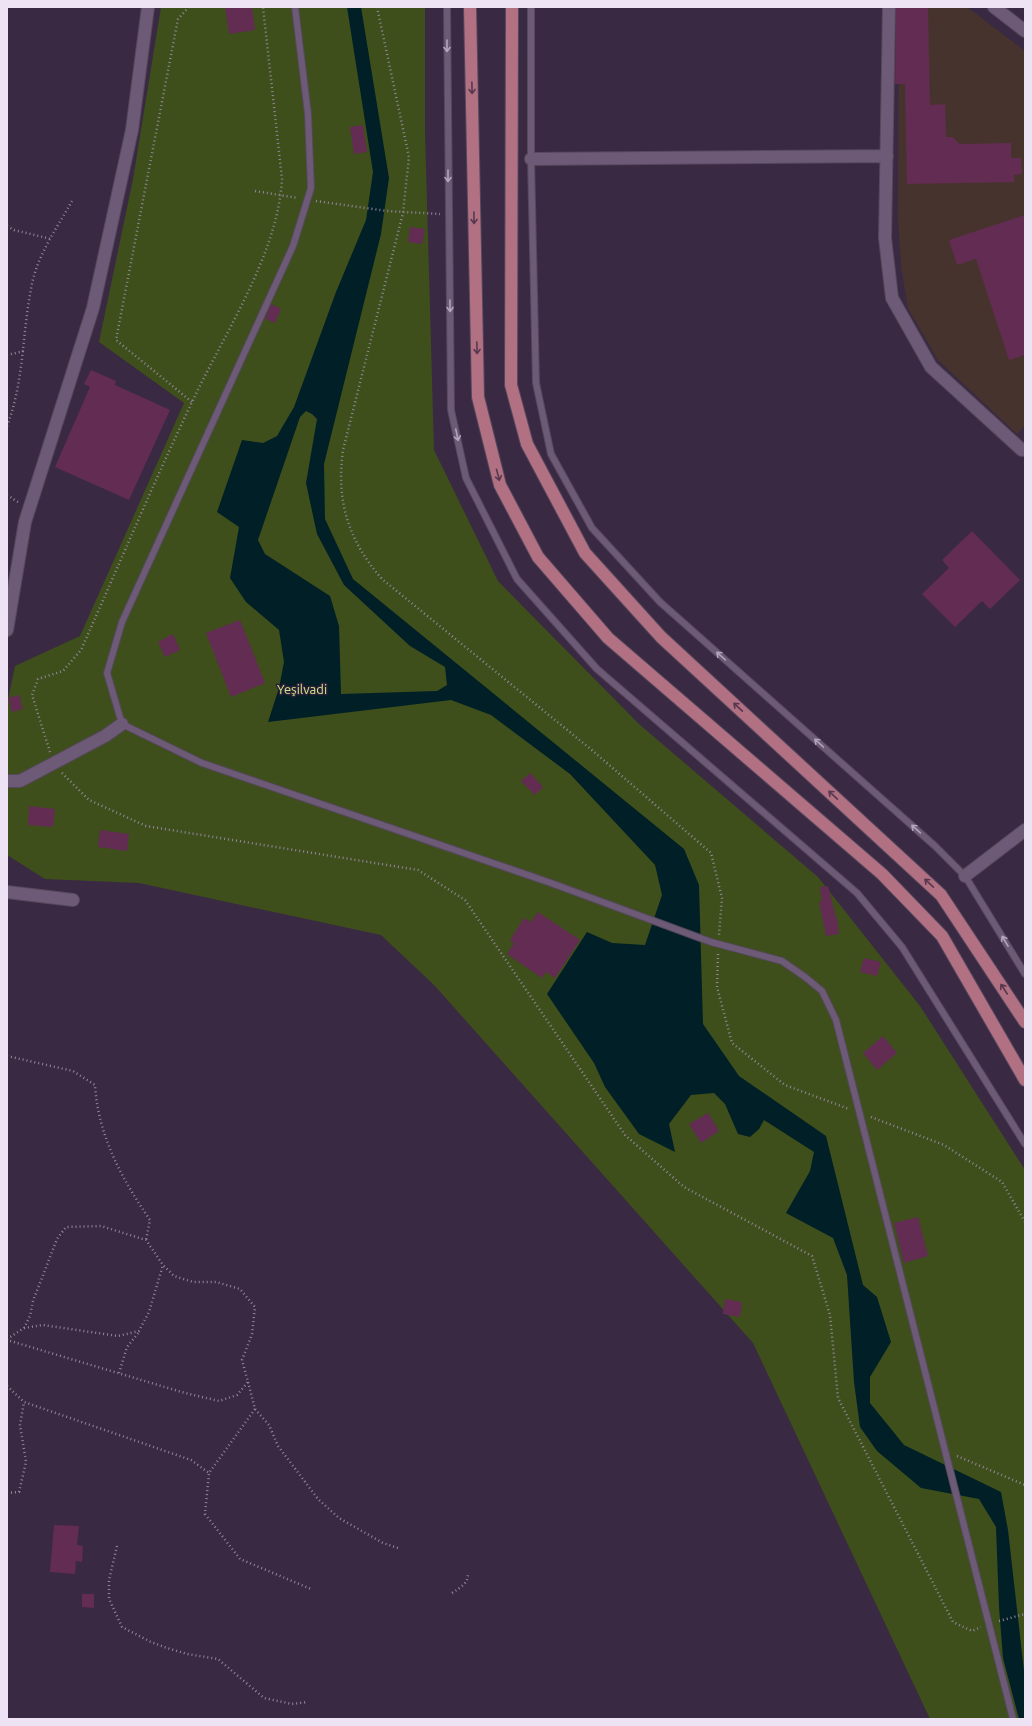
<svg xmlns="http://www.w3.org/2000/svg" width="1032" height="1726" font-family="Ubuntu,sans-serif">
	<rect width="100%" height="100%" fill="#3a2942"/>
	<!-- education -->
	<path fill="#47332d" d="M 899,7 L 967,7 L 1025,51 L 1025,425 L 1017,434 L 938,360 L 908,308 L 901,266 L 898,218 Z"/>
	<!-- green -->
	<path fill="#3e4f1c" d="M 161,7 L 425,7 L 425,132 L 434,450 L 498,581 L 639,724 L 818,877 L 920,1006 L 1025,1170 L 1025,1719 L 930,1719 L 753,1343 L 434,985 L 381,935 L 139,883 L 45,879 L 7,855 L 7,704 L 15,666 L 80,636 L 184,403 L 99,342 L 133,179 Z"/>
	<!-- water -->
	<path fill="#001f26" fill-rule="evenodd" d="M 347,7 L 361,7 L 389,178 L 381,234 L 324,464 L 325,519 L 353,579 L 684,849 L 699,885 L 703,1024 L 739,1076 L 826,1136 L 863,1285 L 877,1297 L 891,1342 L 870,1377 L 870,1403 L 904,1445 L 1001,1492 L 1008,1530 L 1025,1680 L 1025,1719 L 1019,1719 L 1003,1658 L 999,1607 L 996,1527 L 979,1499 L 921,1488 L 877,1451 L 860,1427 L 854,1382 L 847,1275 L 833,1238 L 786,1213 L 810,1171 L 814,1152 L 764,1120 L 759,1129 L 750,1137 L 738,1134 L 725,1104 L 714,1093 L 691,1095 L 669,1124 L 675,1152 L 639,1134 L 605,1087 L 594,1063 L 547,994 L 587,932 L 612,943 L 645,945 L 662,895 L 655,865 L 570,774 L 491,715 L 451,700 L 268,722 L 279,688 L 284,662 L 279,630 L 246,602 L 230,578 L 239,527 L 217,512 L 242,440 L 263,443 L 277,436 L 294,407 L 336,292 L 366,220 L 373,172 ZM 306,411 L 312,414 L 317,419 L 306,483 L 317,534 L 344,585 L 410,646 L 445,667 L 447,685 L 437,691 L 341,694 L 339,626 L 330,596 L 265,554 L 258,540 L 300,417 Z"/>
	<!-- building -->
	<path fill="#632c53" d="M 225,7 L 252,7 L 255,30 L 229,34 Z
		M 896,7 L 928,7 L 930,105 L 945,104 L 946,137 L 953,137 L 959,144 L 1011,143 L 1011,158 L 1021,158 L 1022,174 L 1014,175 L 1014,182 L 907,184 L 905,84 L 895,84 Z
		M 363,125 L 367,152 L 354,154 L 350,127 Z
		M 1025,215 L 1025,355 L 1009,360 L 976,259 L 957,265 L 949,240 Z
		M 410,227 L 425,229 L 422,244 L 408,242 Z
		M 271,304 L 281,309 L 275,323 L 265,319 Z
		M 91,370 L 116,381 L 115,385 L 170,410 L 129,500 L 55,467 L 90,387 L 84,384 Z
		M 972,531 L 1020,580 L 990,609 L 982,601 L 955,627 L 922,594 L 949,568 L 942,560 Z
		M 240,620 L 265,683 L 231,697 L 206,633 Z
		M 173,634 L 180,650 L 165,657 L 158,642 Z
		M 19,695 L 23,709 L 12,712 L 8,698 Z
		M 530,773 L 543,787 L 535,795 L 521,781 Z
		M 29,806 L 55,809 L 53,827 L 28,825 Z
		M 100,830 L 129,834 L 127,851 L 98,847 Z
		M 828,886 L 836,918 L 837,918 L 839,934 L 826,936 L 819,902 L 822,901 L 820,887 Z
		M 538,912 L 580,940 L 555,978 L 546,972 L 542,978 L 507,954 L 514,943 L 510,940 L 524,918 L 531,922 Z
		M 864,958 L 881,962 L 877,976 L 860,972 Z
		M 883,1036 L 897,1053 L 877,1070 L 863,1053 Z
		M 708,1113 L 719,1131 L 701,1143 L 689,1124 Z
		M 918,1217 L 928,1256 L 904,1263 L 894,1223 Z
		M 725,1299 L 742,1302 L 740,1317 L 723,1314 Z
		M 54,1525 L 79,1526 L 77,1545 L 83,1546 L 82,1562 L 76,1561 L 75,1574 L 50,1572 Z
		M 82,1594 L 94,1594 L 94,1608 L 82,1607 Z"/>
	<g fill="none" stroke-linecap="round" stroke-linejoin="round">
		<!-- lane casing -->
		<g stroke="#56485d" stroke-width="8">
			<path id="lane" d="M 295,7 L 308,114 L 311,188 L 293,246 L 122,622 L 107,673 L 122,724 L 202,763 L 551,883 L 711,942 L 782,961 L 805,977 L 822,991 L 836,1020 L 1013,1719
				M 447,7 L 451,410 L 466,478 L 517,579 L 597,669 L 857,893 L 902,947 L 1025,1144
				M 531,7 L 531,159 L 536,383 L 551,454 L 592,528 L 660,602 L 935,846 L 965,876 L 1025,974"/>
		</g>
		<!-- street casing -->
		<g stroke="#56485d" stroke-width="14">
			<path id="street" d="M 889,7 L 885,238 L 892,298 L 931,367 L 1022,450
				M 994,7 L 1025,31
				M 531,159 L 887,156
				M 7,781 L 20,781 L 105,736 L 122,724
				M 965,876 L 1025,830"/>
		</g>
		<!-- secondary casing -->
		<g stroke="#56485d" stroke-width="14">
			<path id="secondary" d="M 7,630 L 25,522 L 93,308 L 132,130 L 148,7
				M 7,892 L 73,900"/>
		</g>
		<!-- primary casing -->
		<g stroke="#56485d" stroke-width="14">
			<path id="primary" d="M 470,7 L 478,397 L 500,485 L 538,557 L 608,638 L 882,874 L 942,936 L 1025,1080
				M 512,7 L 511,385 L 527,444 L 585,553 L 661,637 L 941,895 L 1025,1022"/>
		</g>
		<!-- path -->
		<path stroke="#94869b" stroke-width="2.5" stroke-dasharray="1 3" stroke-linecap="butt" d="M 189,7 L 178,19 L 116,340 L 192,402
			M 377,7 L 409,157 L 403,213 L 343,450 C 336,501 348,540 382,579 L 593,751 L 711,853 L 722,898 L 719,935
			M 255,191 L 298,198
			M 316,201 L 387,211 L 440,214
			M 7,226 L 14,230 L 51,239
			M 7,355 L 24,351
			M 7,426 C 24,382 22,335 31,289 C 36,257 57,228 72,201
			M 7,495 L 18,502
			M 50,752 L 32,695 L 38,679 L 63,671 L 81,650 C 118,567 153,484 192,402 C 224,334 278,254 282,179 L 263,7
			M 62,773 L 89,800 L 146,826 L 418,870 L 465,900 L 625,1135 L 684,1187 L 812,1256 L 830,1315 L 838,1398 L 953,1622 L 972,1631 L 981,1627
			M 718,954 L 717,987 L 732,1043 L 785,1085 L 849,1109
			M 7,1056 L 73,1071 L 95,1085 C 98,1136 122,1179 150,1220 L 146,1240
			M 871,1117 L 944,1145 L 1002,1182 L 1025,1222
			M 24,1328 L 43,1325 L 118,1336 L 139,1331 L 149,1312 L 163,1265
			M 7,1339 L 24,1328 L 30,1316 L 33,1301 L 57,1239 L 66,1227 L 101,1226 L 146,1240 L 163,1265 L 174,1276 L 193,1282 L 216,1282 L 240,1289 L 255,1307 L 252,1334 L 242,1360 L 248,1382 L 237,1395 L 219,1401 L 185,1393 L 7,1340
			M 119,1373 L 127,1347 L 139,1332
			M 248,1382 L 255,1409 L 269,1425 L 278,1446 L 318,1499 L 339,1518 L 383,1543 L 398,1548
			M 7,1386 L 24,1402 L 191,1460 L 209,1473
			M 255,1409 L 209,1473 L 205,1514 L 240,1559 L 311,1589
			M 957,1456 L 1025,1485
			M 7,1493 L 19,1492 L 26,1462 L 20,1425 L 24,1402
			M 117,1546 L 109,1580 L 109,1599 L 122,1627 L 151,1642 L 167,1648 L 187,1654 L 218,1659 L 264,1698 L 292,1704 L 308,1702
			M 452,1593 C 461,1587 468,1584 468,1573
			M 999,1621 L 1025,1614"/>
		<!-- lane -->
		<use href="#lane" stroke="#6d5a76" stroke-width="6"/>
		<!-- street -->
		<use href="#street" stroke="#6d5a76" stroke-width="12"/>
		<!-- secondary -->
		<use href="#secondary" stroke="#6d5a76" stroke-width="12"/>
		<!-- primary -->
		<use href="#primary" stroke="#b17183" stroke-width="12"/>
	</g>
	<!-- one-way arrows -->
	<defs><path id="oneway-shaft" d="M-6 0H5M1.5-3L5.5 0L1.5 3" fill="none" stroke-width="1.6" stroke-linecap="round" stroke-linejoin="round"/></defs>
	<g stroke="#b4a5bb">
		<use href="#oneway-shaft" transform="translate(447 46) rotate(90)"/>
		<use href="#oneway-shaft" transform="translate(448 176) rotate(90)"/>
		<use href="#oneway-shaft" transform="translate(450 306) rotate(89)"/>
		<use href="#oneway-shaft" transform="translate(457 435) rotate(78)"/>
		<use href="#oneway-shaft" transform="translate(721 656) rotate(-138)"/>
		<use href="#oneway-shaft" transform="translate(819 743) rotate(-138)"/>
		<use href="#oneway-shaft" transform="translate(916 829) rotate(-138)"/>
		<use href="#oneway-shaft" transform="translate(1005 941) rotate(-121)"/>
	</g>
	<g stroke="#57384e">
		<use href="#oneway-shaft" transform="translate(472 88) rotate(89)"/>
		<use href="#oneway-shaft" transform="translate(474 218) rotate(89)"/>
		<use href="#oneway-shaft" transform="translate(477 348) rotate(89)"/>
		<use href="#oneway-shaft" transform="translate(498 475) rotate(75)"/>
		<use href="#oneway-shaft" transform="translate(738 707) rotate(-137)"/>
		<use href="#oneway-shaft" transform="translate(833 795) rotate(-137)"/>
		<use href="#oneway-shaft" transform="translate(929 883) rotate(-137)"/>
		<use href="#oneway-shaft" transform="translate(1004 989) rotate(-123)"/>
	</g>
	<g text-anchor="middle" stroke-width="3" stroke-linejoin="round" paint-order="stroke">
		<!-- park labels -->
		<g font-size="13" fill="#c6e98b" stroke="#301f37">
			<text x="302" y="694">Yeşilvadi</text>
		</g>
	</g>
	<!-- border -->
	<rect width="1032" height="1726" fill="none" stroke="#eee3f4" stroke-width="16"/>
</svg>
